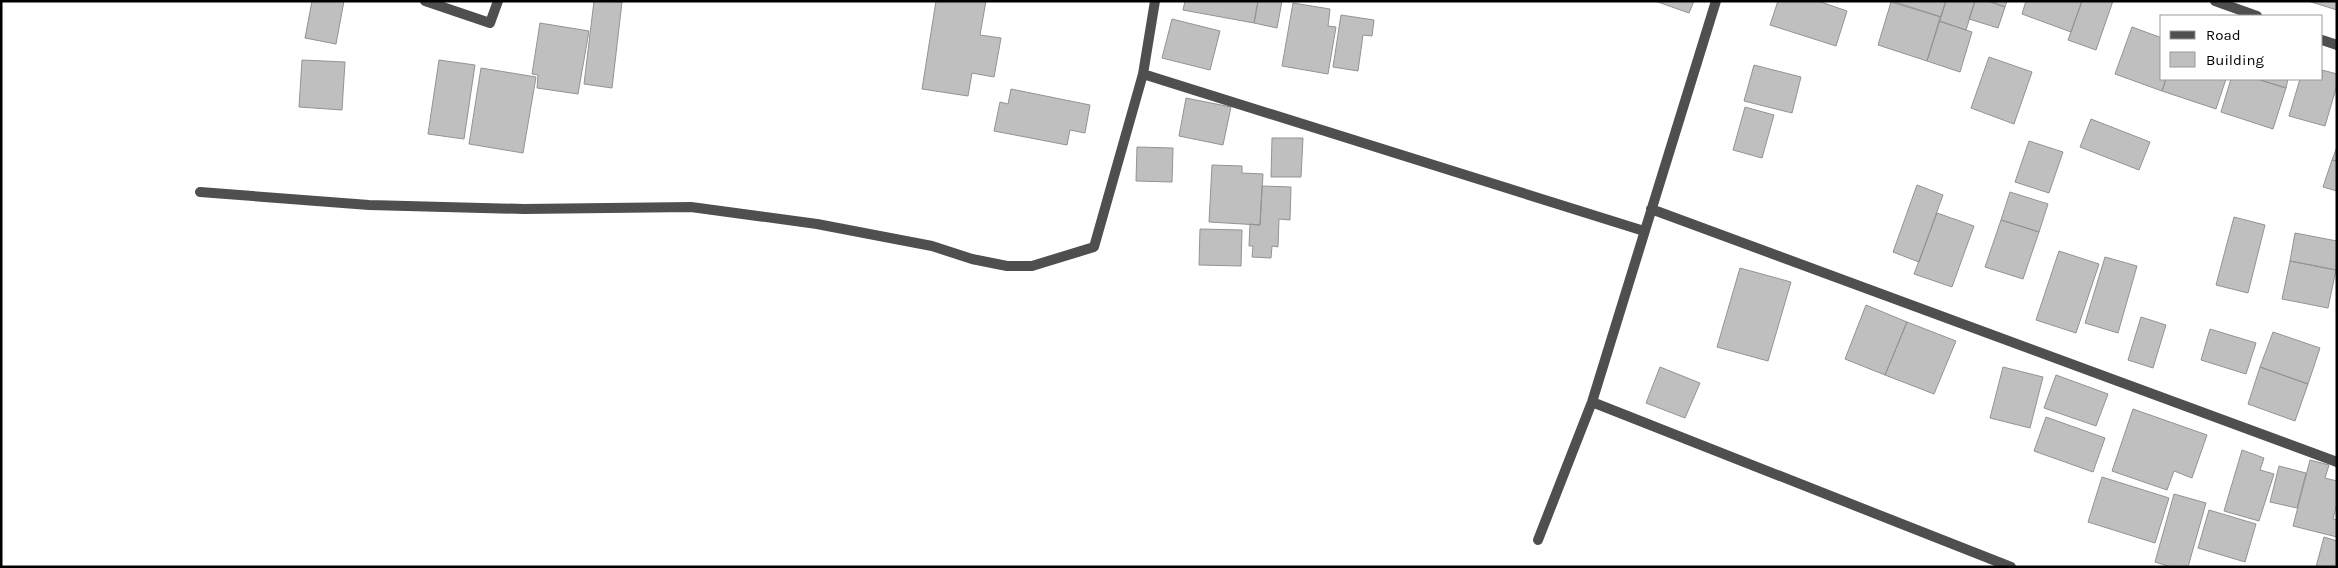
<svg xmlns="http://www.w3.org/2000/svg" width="2338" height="568" font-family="Karla,sans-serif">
	<rect width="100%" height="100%" fill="#fff"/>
	<!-- building -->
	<path fill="#bfbfbf" stroke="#939393" d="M 312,1 L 344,1 L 336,44 L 305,38 Z
		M 594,1 L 622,2 L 612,88 L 584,84 Z
		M 936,1 L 986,1 L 980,35 L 1001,38 L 994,77 L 972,73 L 968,96 L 922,89 Z
		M 1185,1 L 1258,1 L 1254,23 L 1183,10 Z
		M 1258,1 L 1282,1 L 1277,28 L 1254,23 Z
		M 1655,1 L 1694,1 L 1689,13 Z
		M 1778,1 L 1818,1 L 1847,11 L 1836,46 L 1770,25 Z
		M 1892,1 L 1946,1 L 1941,17 Z
		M 1946,1 L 1975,1 L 1966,30 L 1939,21 Z
		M 1975,1 L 1988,1 L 2005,7 L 1998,28 L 1969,19 Z
		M 1988,1 L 2007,1 L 2005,7 Z
		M 2026,1 L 2082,1 L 2071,32 L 2022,14 Z
		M 2082,1 L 2113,1 L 2096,50 L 2068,40 Z
		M 2308,1 L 2337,1 L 2337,10 Z
		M 1891,2 L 1941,17 L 1927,61 L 1878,45 Z
		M 1293,3 L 1330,9 L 1328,26 L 1336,27 L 1328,74 L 1282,66 Z
		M 1341,15 L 1374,20 L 1372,36 L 1363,35 L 1358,71 L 1333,67 Z
		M 1172,19 L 1220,31 L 1210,70 L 1162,58 Z
		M 1939,21 L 1972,32 L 1960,72 L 1927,61 Z
		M 540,23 L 589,31 L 578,94 L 537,88 L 538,75 L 532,74 Z
		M 2132,27 L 2162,38 L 2162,79 L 2166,79 L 2162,91 L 2115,74 Z
		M 1989,57 L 2032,72 L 2014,124 L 1971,108 Z
		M 302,60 L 345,62 L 342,110 L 299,107 Z
		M 439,60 L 475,65 L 464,139 L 428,134 Z
		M 1754,65 L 1801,77 L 1792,113 L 1744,101 Z
		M 481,68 L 536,77 L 523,153 L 469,144 Z
		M 2322,70 L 2337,74 L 2337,85 L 2325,126 L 2289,116 L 2300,79 L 2322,79 Z
		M 2166,79 L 2226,79 L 2216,109 L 2162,91 Z
		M 2231,79 L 2257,79 L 2286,88 L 2273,129 L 2221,112 Z
		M 2257,79 L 2288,79 L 2286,88 Z
		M 1011,89 L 1090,105 L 1085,133 L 1070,130 L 1067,145 L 994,131 L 1000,102 L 1008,104 Z
		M 1186,98 L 1231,107 L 1223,145 L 1179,136 Z
		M 1745,107 L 1774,115 L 1762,158 L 1733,150 Z
		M 2091,119 L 2150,142 L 2139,170 L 2080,147 Z
		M 1272,138 L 1303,138 L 1301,177 L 1271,177 Z
		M 2029,141 L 2063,152 L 2049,193 L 2015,182 Z
		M 1137,147 L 1173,148 L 1172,182 L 1136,181 Z
		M 2337,147 L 2337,161 L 2332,160 Z
		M 2332,160 L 2337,161 L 2337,191 L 2323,187 Z
		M 1212,165 L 1242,166 L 1242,173 L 1263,174 L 1260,225 L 1209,222 Z
		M 1917,185 L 1943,195 L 1919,262 L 1893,252 Z
		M 1262,186 L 1291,187 L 1290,220 L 1279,219 L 1278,247 L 1272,246 L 1271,258 L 1252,257 L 1253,246 L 1249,246 L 1250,224 L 1260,225 Z
		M 2010,192 L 2048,204 L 2039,232 L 2001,220 Z
		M 1937,213 L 1974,226 L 1952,287 L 1914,274 Z
		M 2234,217 L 2265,225 L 2248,293 L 2216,285 Z
		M 2001,220 L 2039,232 L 2023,279 L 1985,267 Z
		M 1200,229 L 1242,230 L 1241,266 L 1199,265 Z
		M 2295,233 L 2337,241 L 2336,270 L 2290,261 Z
		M 2059,251 L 2099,264 L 2076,333 L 2036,320 Z
		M 2105,257 L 2137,266 L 2118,333 L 2085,323 Z
		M 2290,261 L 2336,270 L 2328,308 L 2282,299 Z
		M 1740,268 L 1791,282 L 1768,361 L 1717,347 Z
		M 1866,305 L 1907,322 L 1885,375 L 1845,359 Z
		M 2141,317 L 2166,325 L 2153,368 L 2128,360 Z
		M 1907,322 L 1956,341 L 1934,394 L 1885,375 Z
		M 2210,329 L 2256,343 L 2246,374 L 2201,360 Z
		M 2273,332 L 2320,348 L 2308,384 L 2260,367 Z
		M 1660,367 L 1700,383 L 1685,418 L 1646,403 Z
		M 2003,367 L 2043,377 L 2030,428 L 1990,418 Z
		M 2260,367 L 2308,384 L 2295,421 L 2248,404 Z
		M 2056,375 L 2108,394 L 2096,426 L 2044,408 Z
		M 2133,409 L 2207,435 L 2192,478 L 2174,471 L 2167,490 L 2112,471 Z
		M 2046,417 L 2105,438 L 2093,472 L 2034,451 Z
		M 2242,450 L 2264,458 L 2260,470 L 2274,474 L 2259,521 L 2224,511 Z
		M 2310,460 L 2329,465 L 2325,478 L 2337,481 L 2337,503 L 2333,519 L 2337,520 L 2337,537 L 2293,526 Z
		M 2279,466 L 2306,473 L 2297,508 L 2270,502 Z
		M 2102,477 L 2169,498 L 2155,543 L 2088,522 Z
		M 2174,494 L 2206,503 L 2188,567 L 2171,567 L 2155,562 Z
		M 2209,510 L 2256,524 L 2245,562 L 2198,548 Z
		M 2324,537 L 2337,541 L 2337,567 L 2316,567 Z"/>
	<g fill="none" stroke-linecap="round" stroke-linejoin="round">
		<!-- minor -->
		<path stroke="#4f4f4f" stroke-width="10" d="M 425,1 L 490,23 L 498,1
			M 2215,1 L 2257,16
			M 2322,40 L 2337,45
			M 1143,74 L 1644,231
			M 200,192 L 369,205 L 524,209 L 691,207 L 817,224 L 932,246 L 972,259 L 1007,266 L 1032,266 L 1094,247 L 1143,74 L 1155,1
			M 1651,209 L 2337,462
			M 1592,402 L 2011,567
			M 1538,540 L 1592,402 L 1716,1"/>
	</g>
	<!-- border -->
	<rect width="2338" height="568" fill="none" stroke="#000000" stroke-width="5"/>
	<!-- legend -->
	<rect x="2160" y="15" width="162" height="65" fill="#ffffff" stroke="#999999"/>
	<rect x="2170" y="31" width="25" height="8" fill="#4f4f4f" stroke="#999999"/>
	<text x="2206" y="40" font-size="15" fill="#000000">Road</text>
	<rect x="2170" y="52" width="25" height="15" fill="#bfbfbf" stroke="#999999"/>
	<text x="2206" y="65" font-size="15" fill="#000000">Building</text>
</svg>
